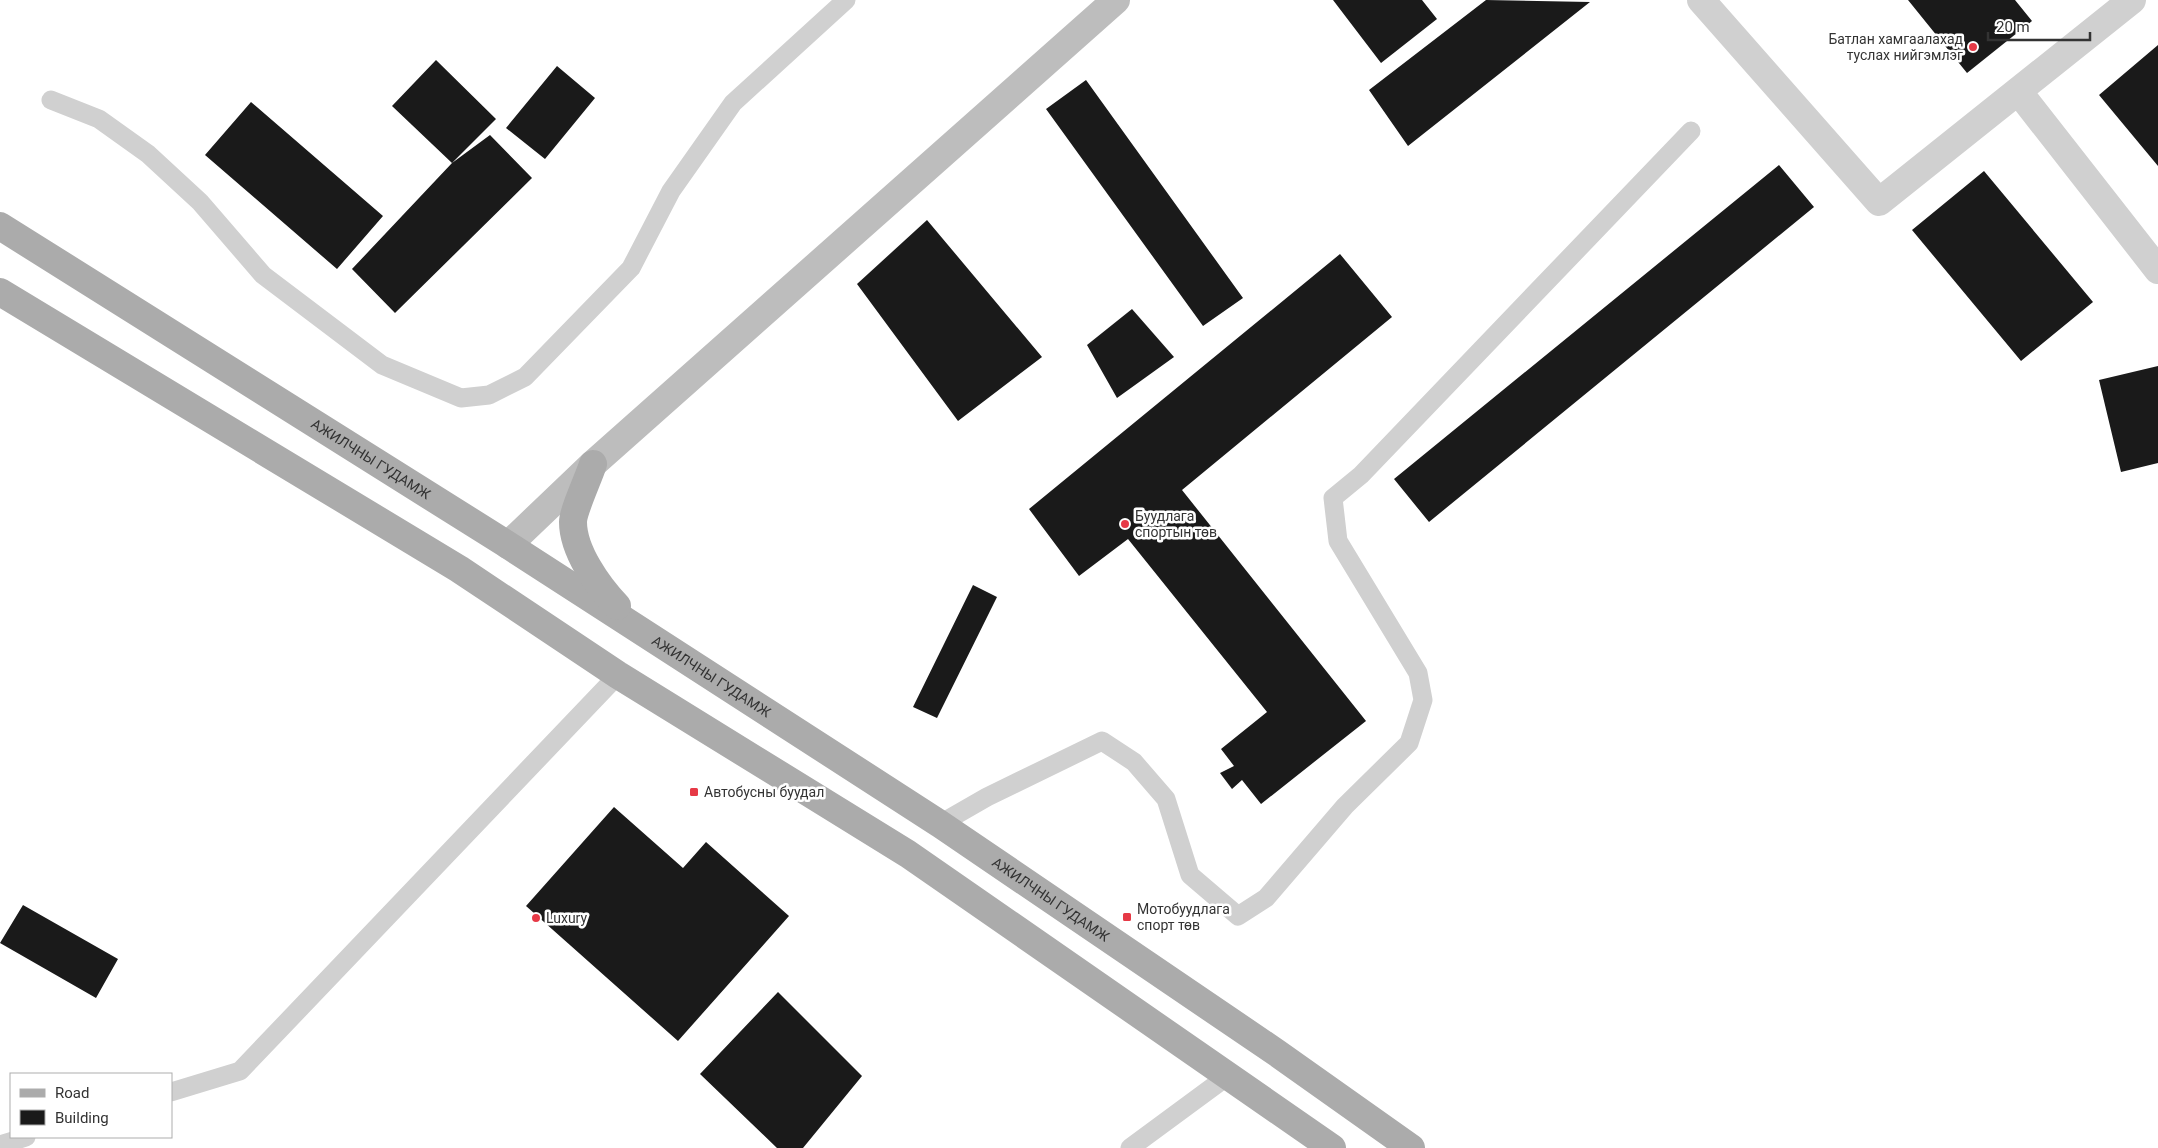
<svg xmlns="http://www.w3.org/2000/svg" width="2158" height="1148" font-family="Roboto,sans-serif">
	<rect width="100%" height="100%" fill="#fff"/>
	<!-- building -->
	<path fill="#1a1a1a" d="M 1333,0 L 1422,0 L 1437,19 L 1381,63 Z
		M 1486,0 L 1590,2 L 1408,146 L 1369,90 Z
		M 1908,0 L 2015,0 L 2032,21 L 1967,73 Z
		M 2158,45 L 2158,166 L 2099,95 Z
		M 436,60 L 496,119 L 452,163 L 392,106 Z
		M 557,66 L 595,98 L 545,159 L 506,128 Z
		M 1086,80 L 1243,298 L 1203,326 L 1046,109 Z
		M 251,102 L 383,216 L 337,269 L 205,155 Z
		M 490,135 L 532,178 L 395,313 L 352,269 L 452,163 Z
		M 1779,165 L 1814,207 L 1429,522 L 1394,479 Z
		M 1984,171 L 2093,302 L 2021,361 L 1912,230 Z
		M 927,220 L 1042,357 L 958,421 L 857,284 Z
		M 1340,254 L 1392,317 L 1182,490 L 1366,721 L 1261,804 L 1242,780 L 1232,789 L 1220,773 L 1234,766 L 1221,749 L 1267,712 L 1128,539 L 1079,576 L 1029,509 Z
		M 1132,309 L 1174,357 L 1117,398 L 1087,345 Z
		M 2158,366 L 2158,463 L 2121,472 L 2099,380 Z
		M 973,585 L 997,597 L 937,718 L 913,707 Z
		M 614,807 L 683,868 L 706,842 L 789,916 L 678,1041 L 526,906 Z
		M 23,905 L 118,959 L 96,998 L 0,943 Z
		M 778,992 L 862,1076 L 803,1148 L 777,1148 L 700,1074 Z"/>
	<g fill="none" stroke-linecap="round" stroke-linejoin="round">
		<!-- lane -->
		<path stroke="#d0d0d0" stroke-width="19" d="M 51,100 L 99,119 L 148,154 L 200,202 L 263,275 L 382,365 L 461,398 L 489,395 L 525,377 L 631,268 L 671,191 L 733,103 L 846,0
			M 940,824 L 987,797 L 1102,741 L 1134,762 L 1166,799 L 1190,875 L 1238,916 L 1266,898 L 1345,806 L 1409,743 L 1423,700 L 1418,673 L 1338,541 L 1333,498 L 1361,475 L 1691,131
			M 171,1092 L 240,1071 L 618,675
			M 0,1145 L 26,1137
			M 1130,1148 L 1229,1075"/>
		<!-- street -->
		<path stroke="#d0d0d0" stroke-width="28" d="M 1701,0 L 1879,202 L 2132,0
			M 2018,91 L 2158,270"/>
		<!-- secondary -->
		<path stroke="#bdbdbd" stroke-width="28" d="M 508,545 L 593,464 L 1116,0"/>
		<!-- primary -->
		<g stroke="#ababab" stroke-width="28">
			<path id="s1" d="M 0,226 L 508,545 L 940,824 L 1277,1053 L 1411,1148"/>
			<path d="M 0,292 L 459,569 L 618,675 L 908,854 L 1332,1148"/>
			<path d="M 593,464 C 589,477 573,511 573,522 C 573,551 598,586 617,606"/>
		</g>
	</g>
	<!-- markers -->
	<g fill="#e63946" stroke="#fff" stroke-width="2">
		<circle cx="1973" cy="47" r="5"/>
		<circle cx="1125" cy="524" r="5"/>
		<rect x="689" y="787" width="10" height="10" rx="2.5"/>
		<rect x="1122" y="912" width="10" height="10" rx="2.5"/>
		<circle cx="536" cy="918" r="5"/>
	</g>
	<g text-anchor="middle" stroke-width="5" stroke-linejoin="round" paint-order="stroke">
		<!-- poi labels -->
		<g font-size="14" fill="#333" stroke="#fff" text-anchor="start">
			<text x="1963" y="44" text-anchor="end">Батлан хамгаалахад<tspan x="1963" dy="16">туслах нийгэмлэг</tspan></text>
			<text x="1135" y="521">Буудлага<tspan x="1135" dy="16">спортын төв</tspan></text>
			<text x="704" y="797">Автобусны буудал</text>
			<text x="1137" y="914">Мотобуудлага<tspan x="1137" dy="16">спорт төв</tspan></text>
			<text x="546" y="923">Luxury</text>
		</g>
		<!-- street labels -->
		<g font-size="14" fill="#333" stroke="#fff">
			<text dy="5" stroke="none"><textPath href="#s1" startOffset="438">АЖИЛЧНЫ ГУДАМЖ</textPath></text>
			<text dy="5" stroke="none"><textPath href="#s1" startOffset="842">АЖИЛЧНЫ ГУДАМЖ</textPath></text>
			<text dy="5" stroke="none"><textPath href="#s1" startOffset="1248">АЖИЛЧНЫ ГУДАМЖ</textPath></text>
		</g>
	</g>
	<!-- legend -->
	<rect x="10" y="1073" width="162" height="65" fill="#ffffff" stroke="#adadad"/>
	<rect x="20" y="1089" width="25" height="8" fill="#ababab" stroke="#adadad"/>
	<text x="55" y="1098" font-size="15" fill="#333333">Road</text>
	<rect x="20" y="1110" width="25" height="15" fill="#1a1a1a" stroke="#adadad"/>
	<text x="55" y="1123" font-size="15" fill="#333333">Building</text>
	<!-- scale -->
	<path d="M1988 32v8h102v-8" fill="none" stroke="#333333" stroke-width="2.5"/>
	<text x="1996" y="32" font-size="15" fill="#333333" stroke="#ffffff" stroke-width="4" paint-order="stroke">20 m</text>
</svg>
